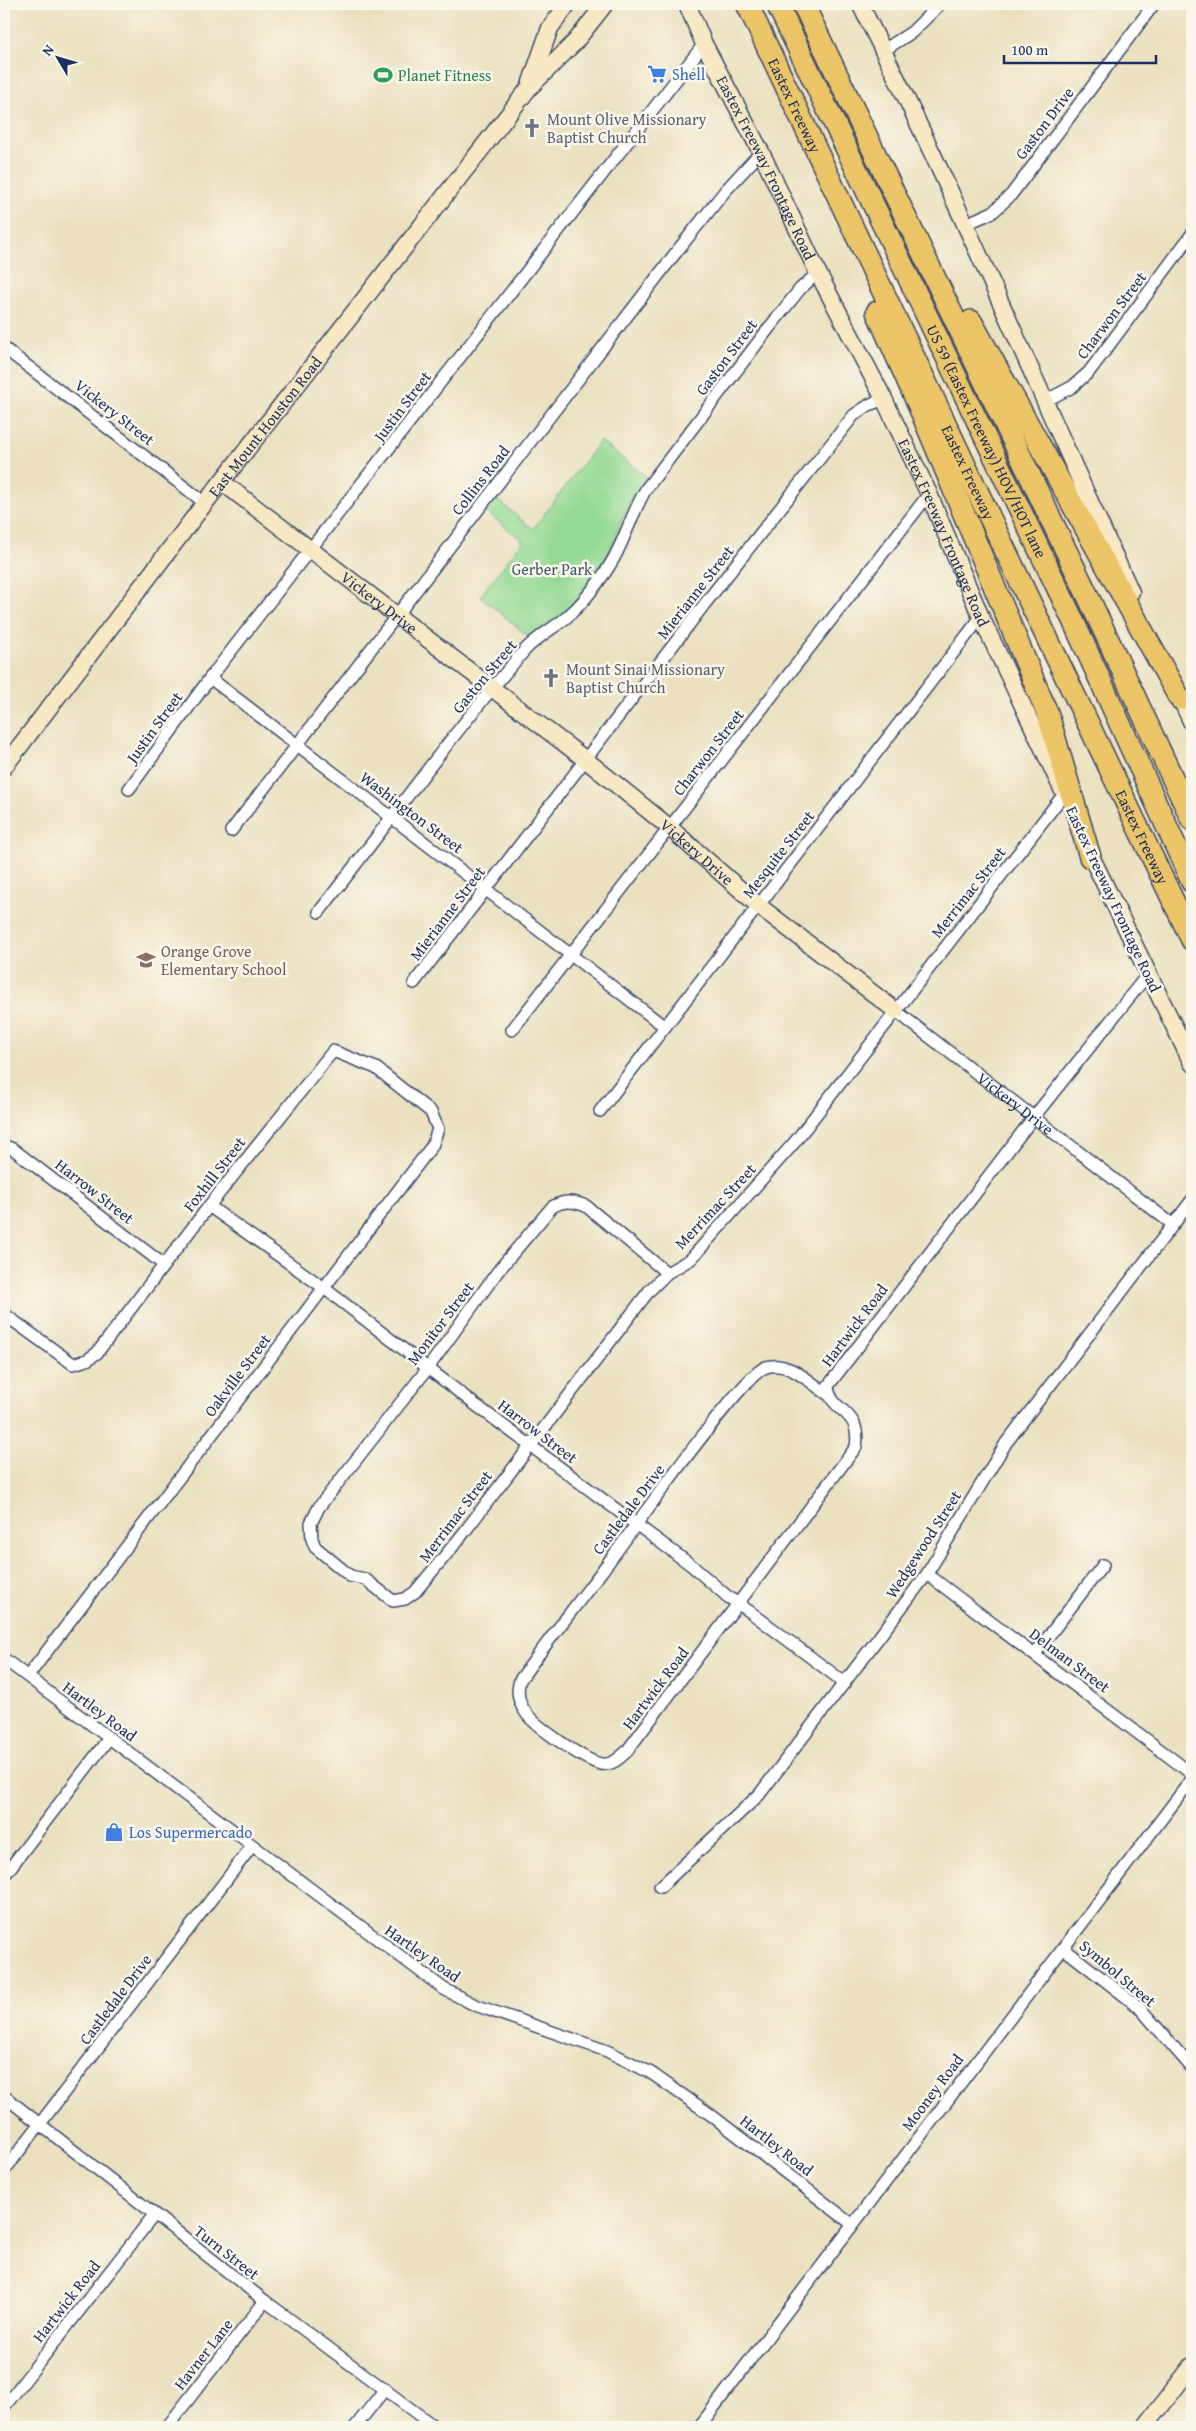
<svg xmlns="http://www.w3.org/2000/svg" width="1196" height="2431" font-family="'Gentium Book Plus',serif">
	<rect width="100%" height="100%" fill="#fbf7ec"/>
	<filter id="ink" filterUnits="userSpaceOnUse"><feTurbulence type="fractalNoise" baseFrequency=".02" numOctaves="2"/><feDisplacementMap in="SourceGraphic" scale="10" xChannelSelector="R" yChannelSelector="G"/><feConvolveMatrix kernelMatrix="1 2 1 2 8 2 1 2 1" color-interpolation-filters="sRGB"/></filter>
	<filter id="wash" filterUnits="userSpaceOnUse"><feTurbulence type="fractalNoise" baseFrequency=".0096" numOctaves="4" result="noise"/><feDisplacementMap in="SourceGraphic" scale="20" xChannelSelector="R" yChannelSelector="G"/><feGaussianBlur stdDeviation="1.12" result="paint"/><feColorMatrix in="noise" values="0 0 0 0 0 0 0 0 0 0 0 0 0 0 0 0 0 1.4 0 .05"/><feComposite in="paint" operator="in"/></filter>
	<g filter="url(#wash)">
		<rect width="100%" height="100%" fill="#ebe1c0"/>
		<!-- green -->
		<path fill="#95da94" stroke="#588479" d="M 600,441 L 647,477 L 630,502 L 602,567 L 580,597 L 563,614 L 529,637 L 480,596 L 523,541 L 485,511 L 494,497 L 533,529 Z"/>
	</g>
	<g filter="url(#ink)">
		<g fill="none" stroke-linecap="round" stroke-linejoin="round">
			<!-- street casing -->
			<g stroke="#3a4a6d" stroke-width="14">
				<g id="street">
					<path d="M 884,50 L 912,32 L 940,4"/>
					<path d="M 966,224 L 993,212 L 1011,195 L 1154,4"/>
					<path d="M 4,348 L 205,503"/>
					<path d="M 1043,402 L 1072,387 L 1089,372 L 1192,234"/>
					<path d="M 210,678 L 665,1027"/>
					<path d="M 129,789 L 210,678 L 704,44"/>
					<path d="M 231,831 L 674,255 L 725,191 L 761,152"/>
					<path d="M 319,912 C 387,825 452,733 525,650 C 537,637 554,628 567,617 C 582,604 593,590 604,574 C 623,548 630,516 646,489 L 769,328 L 800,289 L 818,273"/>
					<path d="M 414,983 L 707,601 L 854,415 L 869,405 L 884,399"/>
					<path id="s1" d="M 896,1011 L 1172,1224"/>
					<path d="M 512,1030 L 929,494"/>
					<path d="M 600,1111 L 981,617"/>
					<path d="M 4,1146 L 13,1149 L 164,1265"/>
					<path d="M 209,1206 L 324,1288 L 477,1406 L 691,1565 L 728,1597 L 749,1611 L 845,1683"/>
					<path d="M 667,1273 L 586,1206 C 573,1201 564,1200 552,1207 L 498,1271 L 428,1368 L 319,1507 L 311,1523 L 312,1539 L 315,1547 L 350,1576 L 365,1579 L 393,1601 L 405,1599 L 415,1592 L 459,1539 L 649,1291 L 667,1273 L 691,1259 L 794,1143 L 1064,794"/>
					<path d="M 4,1314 L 73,1364 L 87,1360 L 97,1353 L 209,1206 L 333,1051 L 376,1068 L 431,1112 L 438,1129 L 432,1146 L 28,1676"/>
					<path d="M 829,1395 C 810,1383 789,1360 766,1367 C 742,1374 625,1541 602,1571 C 575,1607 546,1643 520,1680 C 516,1692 518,1702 526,1713 C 535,1726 585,1761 601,1764 C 612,1766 621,1757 627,1751 L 856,1447 C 862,1408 830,1414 828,1386 L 1033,1118 L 1148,974"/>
					<path d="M 927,1574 L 1192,1774"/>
					<path d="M 1035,1654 L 1103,1565"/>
					<path d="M 4,1659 L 444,1989 L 475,2005 L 607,2051 L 651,2073 L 711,2115 L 852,2224"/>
					<path d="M 4,1876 L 109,1738"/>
					<path d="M 660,1887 L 759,1795 L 927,1574 L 1006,1443 L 1192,1200"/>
					<path d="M 1063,1948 L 1139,2007 L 1192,2068"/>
					<path d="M 4,2096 L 265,2301 L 435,2427"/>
					<path d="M 4,2171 L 252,1846"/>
					<path d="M 4,2407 L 154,2215"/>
					<path d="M 167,2427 L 265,2301"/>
					<path d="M 355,2427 L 385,2389"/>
					<path d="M 699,2427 L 1192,1779"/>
				</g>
			</g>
			<!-- secondary casing -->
			<g stroke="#3a4a6d" stroke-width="19">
				<g id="secondary">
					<path id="s2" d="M 687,4 L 704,44 L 761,152 L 818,273 L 884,399 L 929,494 L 981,617 L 1062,789"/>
					<path d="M 860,4 C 957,197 1041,396 1131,592"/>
					<path d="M 531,82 L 550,28 L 568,4"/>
					<path id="s3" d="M 222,482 L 586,760 L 670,828 L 759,906 L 896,1011"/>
					<path d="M 1176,689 L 1192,723"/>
					<path id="s4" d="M 4,767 L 205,503 L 529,88 L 575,42 L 605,4"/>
					<path d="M 1086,846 L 1192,1063"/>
					<path d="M 1145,2427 L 1192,2366"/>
				</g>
			</g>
			<!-- highway casing -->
			<g stroke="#3a4a6d" stroke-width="24">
				<g id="highway">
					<path id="s5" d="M 747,4 L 1026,594 L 1192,940"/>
					<path id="s6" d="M 777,4 L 1071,616 L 1192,882"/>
					<path d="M 803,4 L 1085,590 L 1192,820"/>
					<path d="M 877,312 L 918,404 L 1048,715 L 1090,857"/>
					<path d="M 971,321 L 1180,699"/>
				</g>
			</g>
			<!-- street -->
			<use href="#street" stroke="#fff" stroke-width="11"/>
			<!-- secondary -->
			<use href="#secondary" stroke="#f8e8c3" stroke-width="16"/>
			<!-- highway -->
			<use href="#highway" stroke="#edc569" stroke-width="21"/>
		</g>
	</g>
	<!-- icons -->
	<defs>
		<g id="supermarket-bare" transform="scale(1.5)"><path d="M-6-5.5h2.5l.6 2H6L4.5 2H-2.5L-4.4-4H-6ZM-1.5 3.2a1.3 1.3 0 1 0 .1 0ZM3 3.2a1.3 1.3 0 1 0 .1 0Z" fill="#3f7fe0" stroke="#fbf7ec" stroke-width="2.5" paint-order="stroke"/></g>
		<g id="stadium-bare" transform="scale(1.5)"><path d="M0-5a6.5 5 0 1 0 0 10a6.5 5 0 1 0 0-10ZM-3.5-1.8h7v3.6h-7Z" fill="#2e9e5b" stroke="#fbf7ec" stroke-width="2.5" paint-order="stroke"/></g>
		<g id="church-bare" transform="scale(1.5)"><path d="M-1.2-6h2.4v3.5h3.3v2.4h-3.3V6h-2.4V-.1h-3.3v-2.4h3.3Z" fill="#6b7280" stroke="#fbf7ec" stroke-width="2.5" paint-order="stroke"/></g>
		<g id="school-bare" transform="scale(1.5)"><path d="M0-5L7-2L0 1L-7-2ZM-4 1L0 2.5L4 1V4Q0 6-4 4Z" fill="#8d6e63" stroke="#fbf7ec" stroke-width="2.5" paint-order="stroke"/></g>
		<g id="shop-bare" transform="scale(1.5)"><path d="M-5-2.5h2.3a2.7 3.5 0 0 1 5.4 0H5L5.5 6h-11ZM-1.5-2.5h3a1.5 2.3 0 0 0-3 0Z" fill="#3f7fe0" stroke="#fbf7ec" stroke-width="2.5" paint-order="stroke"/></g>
	</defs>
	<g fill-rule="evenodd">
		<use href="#supermarket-bare" x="657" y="74"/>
		<use href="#stadium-bare" x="383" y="75"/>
		<use href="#church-bare" x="532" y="128"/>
		<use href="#church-bare" x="551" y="678"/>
		<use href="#school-bare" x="146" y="960"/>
		<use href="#shop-bare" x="114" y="1832"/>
	</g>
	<g text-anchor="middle" stroke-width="5" stroke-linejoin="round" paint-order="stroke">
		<!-- shop labels -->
		<g font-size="16" fill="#366cbe" stroke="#fbf7ec" text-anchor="start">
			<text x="672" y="80">Shell</text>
			<text x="129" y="1838">Los Supermercado</text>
		</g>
		<!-- leisure labels -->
		<g font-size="16" fill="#27864d" stroke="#fbf7ec" text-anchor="start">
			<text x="398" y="81">Planet Fitness</text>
		</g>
		<!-- street labels -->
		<g font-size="16" fill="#1b2f5e" stroke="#fbf7ec">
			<text dy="6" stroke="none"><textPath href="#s5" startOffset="112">Eastex Freeway</textPath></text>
			<text transform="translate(1044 123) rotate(-53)" y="6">Gaston Drive</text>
			<text dy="6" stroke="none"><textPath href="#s2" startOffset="182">Eastex Freeway Frontage Road</textPath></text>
			<text transform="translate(1111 315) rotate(-53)" y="6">Charwon Street</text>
			<text transform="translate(726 357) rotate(-53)" y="6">Gaston Street</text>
			<text transform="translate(402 406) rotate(-53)" y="6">Justin Street</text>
			<text transform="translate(115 412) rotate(38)" y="6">Vickery Street</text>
			<text dy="6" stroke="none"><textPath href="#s4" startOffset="429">East Mount Houston Road</textPath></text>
			<text dy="6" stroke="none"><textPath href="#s6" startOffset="485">US 59 (Eastex Freeway) HOV/HOT lane</textPath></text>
			<text dy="6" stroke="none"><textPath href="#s5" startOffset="518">Eastex Freeway</textPath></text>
			<text transform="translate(480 480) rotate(-52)" y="6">Collins Road</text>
			<text dy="6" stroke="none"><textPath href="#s2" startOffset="588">Eastex Freeway Frontage Road</textPath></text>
			<text transform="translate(695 592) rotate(-52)" y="6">Mierianne Street</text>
			<text dy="6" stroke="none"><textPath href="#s3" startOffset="198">Vickery Drive</textPath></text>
			<text transform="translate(484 676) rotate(-50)" y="6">Gaston Street</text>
			<text transform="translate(154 727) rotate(-54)" y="6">Justin Street</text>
			<text transform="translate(708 752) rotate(-52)" y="6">Charwon Street</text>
			<text transform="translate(412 812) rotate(37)" y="6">Washington Street</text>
			<text dy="6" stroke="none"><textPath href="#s5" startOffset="922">Eastex Freeway</textPath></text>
			<text dy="6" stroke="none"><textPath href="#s3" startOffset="602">Vickery Drive</textPath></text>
			<text transform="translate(778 854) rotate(-52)" y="6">Mesquite Street</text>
			<text transform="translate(968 892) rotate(-52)" y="6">Merrimac Street</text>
			<text transform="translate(1114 899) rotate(65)" y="6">Eastex Freeway Frontage Road</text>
			<text transform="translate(447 913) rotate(-53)" y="6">Mierianne Street</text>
			<text dy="6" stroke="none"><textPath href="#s1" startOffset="151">Vickery Drive</textPath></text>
			<text transform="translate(214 1174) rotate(-52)" y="6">Foxhill Street</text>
			<text transform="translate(95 1191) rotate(38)" y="6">Harrow Street</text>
			<text transform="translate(715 1206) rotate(-47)" y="6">Merrimac Street</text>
			<text transform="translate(440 1323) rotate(-53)" y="6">Monitor Street</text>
			<text transform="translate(854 1325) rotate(-53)" y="6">Hartwick Road</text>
			<text transform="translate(237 1375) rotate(-53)" y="6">Oakville Street</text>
			<text transform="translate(538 1431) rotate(37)" y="6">Harrow Street</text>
			<text transform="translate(628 1509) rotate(-53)" y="6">Castledale Drive</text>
			<text transform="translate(455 1516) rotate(-53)" y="6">Merrimac Street</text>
			<text transform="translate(923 1544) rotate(-57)" y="6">Wedgewood Street</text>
			<text transform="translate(1070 1660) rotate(37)" y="6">Delman Street</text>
			<text transform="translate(655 1688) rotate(-53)" y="6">Hartwick Road</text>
			<text transform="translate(100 1711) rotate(37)" y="6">Hartley Road</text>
			<text transform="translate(423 1953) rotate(35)" y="6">Hartley Road</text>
			<text transform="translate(1118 1973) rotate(40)" y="6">Symbol Street</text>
			<text transform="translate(115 1999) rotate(-53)" y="6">Castledale Drive</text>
			<text transform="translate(932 2092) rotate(-53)" y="6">Mooney Road</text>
			<text transform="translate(777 2145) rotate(38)" y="6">Hartley Road</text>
			<text transform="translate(227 2252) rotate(38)" y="6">Turn Street</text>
			<text transform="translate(66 2301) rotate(-52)" y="6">Hartwick Road</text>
			<text transform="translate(203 2354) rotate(-52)" y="6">Havner Lane</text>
		</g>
		<!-- worship labels -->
		<g font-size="16" fill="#5b616d" stroke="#fbf7ec" text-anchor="start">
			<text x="547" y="125">Mount Olive Missionary<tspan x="547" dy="18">Baptist Church</tspan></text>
			<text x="566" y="675">Mount Sinai Missionary<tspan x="566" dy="18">Baptist Church</tspan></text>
		</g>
		<!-- park labels -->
		<g font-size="16" fill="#3a5a6c" stroke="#fbf7ec">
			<text x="552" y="575">Gerber Park</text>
		</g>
		<!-- education labels -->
		<g font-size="16" fill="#785e54" stroke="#fbf7ec" text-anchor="start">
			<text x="161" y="957">Orange Grove<tspan x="161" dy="18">Elementary School</tspan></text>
		</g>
	</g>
	<!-- margin -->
	<rect width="1196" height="2431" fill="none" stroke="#fbf7ec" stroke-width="20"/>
	<!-- north arrow -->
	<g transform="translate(58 58) rotate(308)" stroke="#fbf7ec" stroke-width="4" paint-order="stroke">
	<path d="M0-4L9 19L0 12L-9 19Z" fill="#1b2f5e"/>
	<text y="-8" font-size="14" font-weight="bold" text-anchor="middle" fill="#1b2f5e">N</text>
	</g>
	<!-- scale -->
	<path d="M1004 55v8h152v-8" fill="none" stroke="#1b2f5e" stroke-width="2.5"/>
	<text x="1011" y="55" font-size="15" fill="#1b2f5e" stroke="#fbf7ec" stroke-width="4" paint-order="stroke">100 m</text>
</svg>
